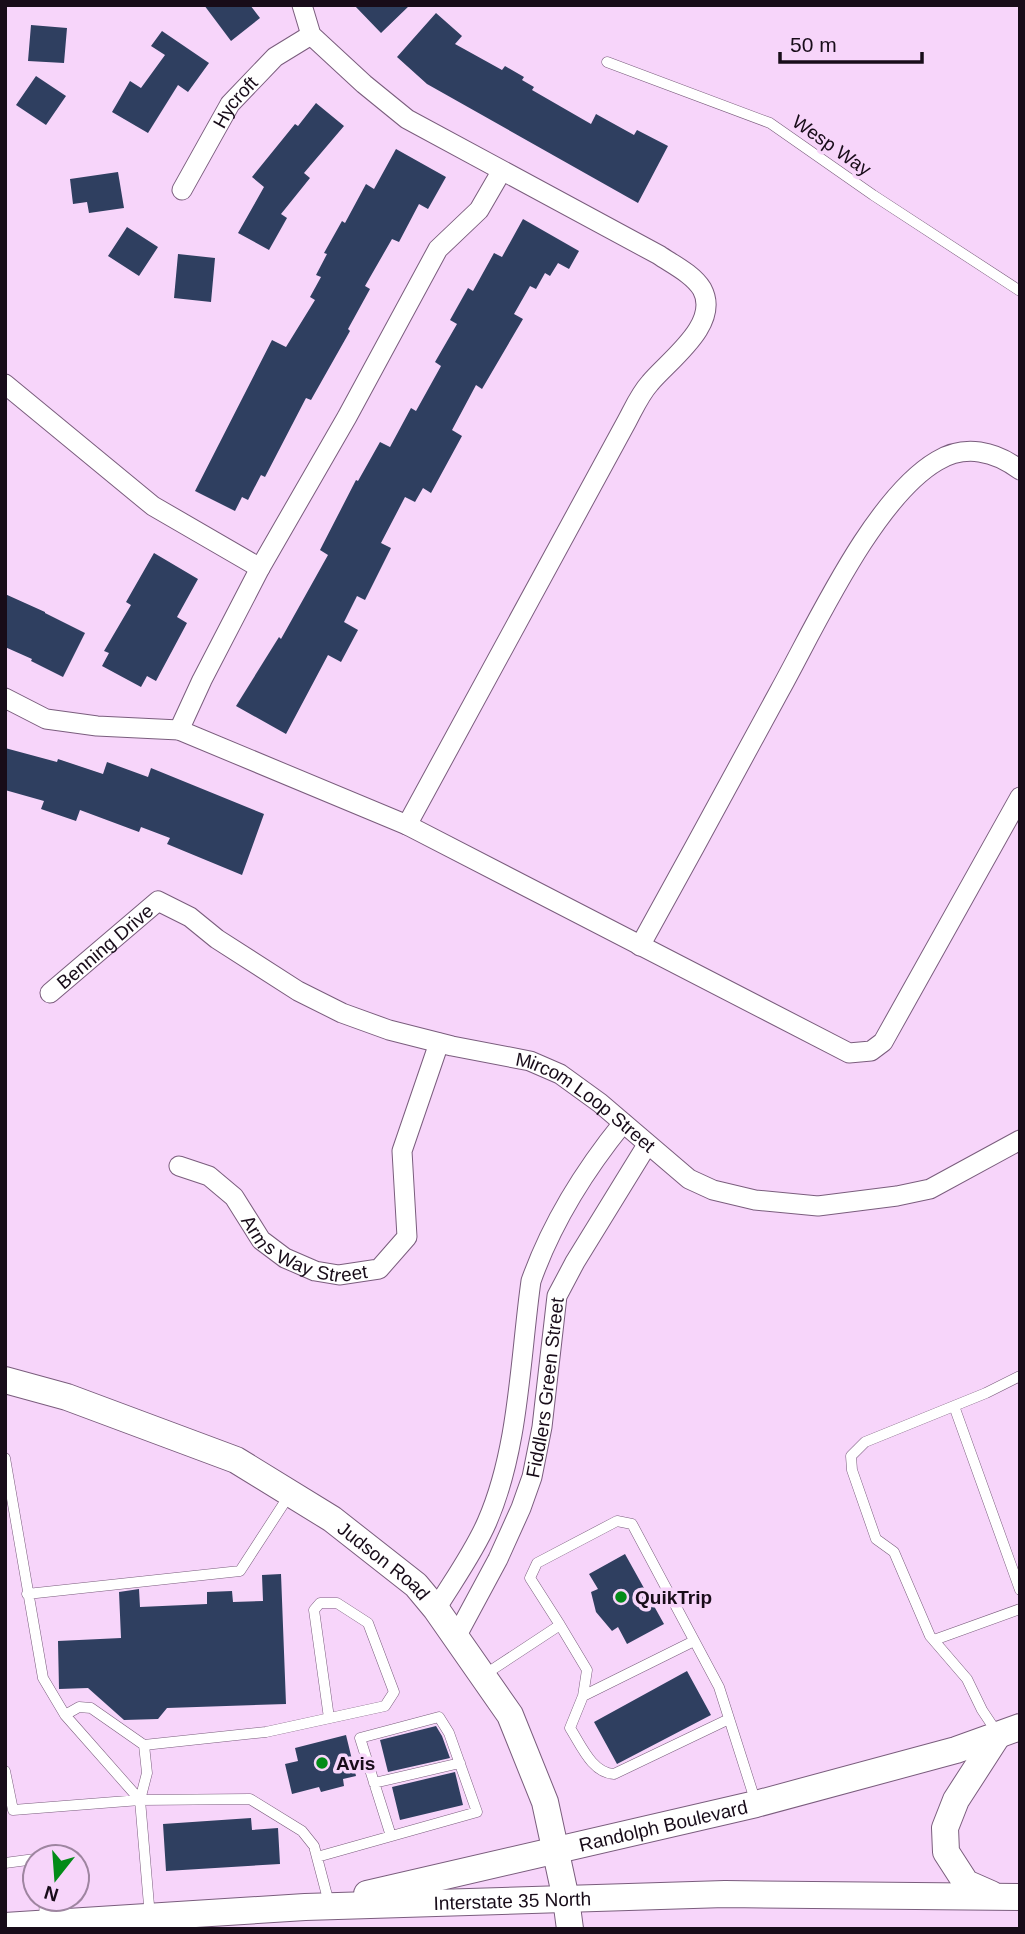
<svg xmlns="http://www.w3.org/2000/svg" width="1025" height="1934" font-family="Helvetica,sans-serif">
	<rect width="100%" height="100%" fill="#f7d5fa"/>
	<!-- building -->
	<path fill="#2f3f60" d="M 204,5 L 250,5 L 260,18 L 231,41 Z
		M 354,5 L 410,5 L 381,33 Z
		M 436,13 L 462,36 L 455,44 L 502,70 L 505,66 L 524,77 L 522,80 L 534,87 L 532,90 L 591,124 L 596,114 L 634,135 L 637,130 L 668,146 L 638,203 L 427,84 L 397,57 Z
		M 31,25 L 67,28 L 64,63 L 28,61 Z
		M 162,31 L 209,63 L 188,92 L 178,85 L 148,133 L 112,112 L 130,81 L 141,88 L 165,55 L 151,46 Z
		M 36,76 L 66,96 L 46,125 L 16,105 Z
		M 316,103 L 344,126 L 304,173 L 310,178 L 281,214 L 287,218 L 269,250 L 238,233 L 264,187 L 252,177 L 295,124 L 298,126 Z
		M 396,149 L 446,177 L 428,209 L 419,204 L 399,242 L 392,239 L 365,286 L 370,289 L 348,329 L 350,331 L 311,400 L 306,398 L 265,477 L 261,475 L 248,500 L 242,497 L 235,511 L 195,491 L 272,340 L 286,347 L 315,300 L 310,297 L 321,277 L 316,275 L 327,254 L 324,253 L 342,221 L 345,223 L 366,184 L 374,189 Z
		M 118,172 L 124,208 L 89,213 L 87,202 L 73,204 L 70,179 Z
		M 523,219 L 579,251 L 569,269 L 558,263 L 550,276 L 545,273 L 536,289 L 530,286 L 514,314 L 523,319 L 482,389 L 476,385 L 452,430 L 462,436 L 431,493 L 423,488 L 415,502 L 405,497 L 381,543 L 391,548 L 365,600 L 357,596 L 344,622 L 358,630 L 341,662 L 328,655 L 286,734 L 236,706 L 279,637 L 281,639 L 328,555 L 320,550 L 356,480 L 358,481 L 380,442 L 390,447 L 411,408 L 416,411 L 441,366 L 435,362 L 457,324 L 450,320 L 468,288 L 473,291 L 494,253 L 502,257 Z
		M 127,227 L 158,247 L 139,276 L 108,256 Z
		M 178,254 L 215,258 L 211,302 L 174,298 Z
		M 154,553 L 198,579 L 177,617 L 187,623 L 156,681 L 147,676 L 141,687 L 102,666 L 109,653 L 104,651 L 131,605 L 126,602 Z
		M 5,594 L 45,612 L 45,613 L 85,633 L 63,677 L 31,661 L 32,659 L 5,647 Z
		M 5,748 L 57,762 L 58,759 L 103,774 L 107,762 L 148,777 L 151,768 L 264,814 L 242,875 L 167,844 L 170,838 L 141,827 L 139,832 L 80,810 L 76,821 L 41,809 L 44,801 L 5,790 Z
		M 625,1554 L 664,1624 L 627,1644 L 618,1627 L 612,1631 L 596,1612 L 591,1592 L 598,1589 L 589,1574 Z
		M 281,1574 L 286,1704 L 167,1708 L 158,1719 L 124,1720 L 88,1688 L 59,1689 L 58,1641 L 121,1638 L 119,1592 L 139,1589 L 140,1607 L 207,1604 L 207,1592 L 232,1591 L 233,1602 L 263,1601 L 262,1575 Z
		M 687,1671 L 711,1715 L 617,1764 L 594,1722 Z
		M 436,1726 L 442,1736 L 450,1758 L 388,1772 L 380,1740 Z
		M 346,1735 L 356,1776 L 343,1779 L 344,1786 L 321,1792 L 319,1787 L 292,1794 L 285,1764 L 298,1761 L 295,1748 Z
		M 455,1772 L 463,1805 L 400,1820 L 392,1787 Z
		M 251,1818 L 252,1830 L 278,1828 L 280,1864 L 166,1871 L 163,1824 Z"/>
	<g fill="none" stroke-linecap="round" stroke-linejoin="round">
		<!-- lane casing -->
		<g stroke="#7a5d7d" stroke-width="11">
			<path id="lane" d="M 607,62 L 770,123 L 873,195 L 1020,291
				M 954,1406 L 1020,1590
				M 5,1458 L 43,1678 L 65,1715 L 140,1800
				M 27,1594 L 240,1571 L 290,1494
				M 560,1625 L 587,1670 L 583,1696 L 570,1728 C 581,1745 592,1773 614,1774 L 729,1719
				M 934,1640 L 1020,1609
				M 484,1675 L 560,1625 L 530,1578 L 537,1563 L 617,1521 L 632,1524 L 719,1687 L 756,1803
				M 583,1696 L 694,1641
				M 65,1715 L 79,1707 L 91,1708 L 144,1745
				M 998,1734 L 982,1710 L 967,1679 L 930,1636 L 894,1552 L 876,1539 L 852,1470 L 851,1456 L 865,1442 L 986,1393 L 1020,1376
				M 5,1771 L 13,1810 L 140,1800 L 250,1799 L 302,1831 L 314,1846 L 329,1903
				M 374,1783 L 460,1763
				M 317,1857 L 477,1812 L 449,1733 L 439,1717 L 360,1738 L 391,1836
				M 5,1863 L 35,1859
				M 44,1899 L 45,1923
				M 150,1917 L 140,1800 L 147,1773 L 144,1745 L 266,1732 L 385,1706 L 394,1692 L 368,1623 L 337,1603 L 320,1603 L 314,1610 L 329,1718"/>
		</g>
		<!-- street casing -->
		<g stroke="#7a5d7d" stroke-width="21">
			<g id="street">
				<path d="M 302,5 L 311,35 L 364,84 L 407,119 L 659,255 C 672,264 693,274 702,289 C 721,324 669,360 650,383 C 640,394 634,408 627,421 L 407,825"/>
				<path id="s1" d="M 182,190 L 230,104 L 275,57 L 311,35"/>
				<path d="M 5,384 L 153,506 L 260,568"/>
				<path d="M 5,698 L 46,719 L 97,726 L 179,730 L 407,825 L 849,1053 L 871,1051 L 883,1042 L 1020,797"/>
				<path d="M 179,730 L 202,680 L 260,568 L 347,417 L 438,249 L 479,210 L 501,172"/>
				<path d="M 640,946 C 687,861 734,775 780,690 C 816,625 874,498 937,461 C 965,444 995,451 1020,470"/>
				<path id="s2" d="M 50,993 L 158,901 L 190,917 L 217,939 L 298,991 L 342,1013 L 389,1030 L 452,1046 L 530,1061 L 560,1074 L 600,1103 L 689,1179 L 713,1190 L 755,1200 L 818,1206 L 897,1196 L 930,1189 L 1020,1140"/>
				<path id="s3" d="M 179,1166 L 209,1176 L 234,1197 L 261,1240 L 285,1258 L 315,1271 L 339,1275 L 379,1269 L 407,1237 L 402,1151 L 439,1043"/>
				<path d="M 436,1609 C 453,1581 474,1552 487,1522 C 519,1449 520,1359 531,1281 C 552,1222 584,1171 623,1123"/>
				<path id="s4" d="M 456,1637 L 498,1559 L 521,1508 L 532,1477 L 542,1427 L 557,1296 L 575,1262 L 647,1145"/>
			</g>
		</g>
		<!-- secondary casing -->
		<g stroke="#7a5d7d" stroke-width="28">
			<g id="secondary">
				<path id="s5" d="M 5,1380 L 67,1397 L 236,1460 L 332,1519 L 416,1585 L 436,1609 L 510,1715 L 545,1802 L 566,1899 L 570,1929"/>
				<path id="s6" d="M 367,1894 L 756,1804 L 956,1750 L 1020,1727"/>
				<path d="M 991,1894 L 966,1883 L 946,1852 L 945,1828 L 956,1800 L 998,1735"/>
				<path id="s7" d="M 5,1926 L 305,1907 L 725,1894 L 1020,1897"/>
			</g>
		</g>
		<!-- lane -->
		<use href="#lane" stroke="#fff" stroke-width="10"/>
		<!-- street -->
		<use href="#street" stroke="#fff" stroke-width="19"/>
		<!-- secondary -->
		<use href="#secondary" stroke="#fff" stroke-width="26"/>
	</g>
	<!-- markers -->
	<g fill="#038b18" stroke="#f7d5fa" stroke-width="2.5">
		<circle cx="621" cy="1597" r="7"/>
		<circle cx="322" cy="1763" r="7"/>
	</g>
	<g text-anchor="middle" stroke-width="7" stroke-linejoin="round" paint-order="stroke">
		<!-- street labels -->
		<g font-size="19" fill="#180c19" stroke="#f7d5fa">
			<text dy="7" stroke="none"><textPath href="#s1" startOffset="103">Hycroft</textPath></text>
			<text transform="translate(832 145) rotate(35)" y="7">Wesp Way</text>
			<text dy="7" stroke="none"><textPath href="#s2" startOffset="72">Benning Drive</textPath></text>
			<text dy="7" stroke="none"><textPath href="#s2" startOffset="621">Mircom Loop Street</textPath></text>
			<text dy="7" stroke="none"><textPath href="#s3" startOffset="159">Arms Way Street</textPath></text>
			<text dy="7" stroke="none"><textPath href="#s4" startOffset="268">Fiddlers Green Street</textPath></text>
			<text dy="7" stroke="none"><textPath href="#s5" startOffset="424">Judson Road</textPath></text>
			<text dy="7" stroke="none"><textPath href="#s6" startOffset="304">Randolph Boulevard</textPath></text>
			<text dy="7" stroke="none"><textPath href="#s7" startOffset="508">Interstate 35 North</textPath></text>
		</g>
		<!-- poi labels -->
		<g font-size="19" font-weight="bold" fill="#180c19" stroke="#f7d5fa" text-anchor="start">
			<text x="635" y="1604">QuikTrip</text>
			<text x="336" y="1770">Avis</text>
		</g>
	</g>
	<!-- border -->
	<rect width="1025" height="1934" fill="none" stroke="#180c19" stroke-width="14"/>
	<!-- north arrow -->
	<g transform="translate(56 1878) rotate(197)"><circle r="33" fill="#f7d5fa" stroke="#9e85a0" stroke-width="2"/>
	<path d="M0-5L12 26L0 18L-12 26Z" fill="#038b18"/>
	<text y="-10" font-size="19" font-weight="bold" text-anchor="middle" fill="#180c19">N</text>
	</g>
	<!-- scale -->
	<path d="M780 52v10h142v-10" fill="none" stroke="#180c19" stroke-width="3.5"/>
	<text x="790" y="52" font-size="21" fill="#180c19" stroke="#f7d5fa" stroke-width="5" paint-order="stroke">50 m</text>
</svg>
